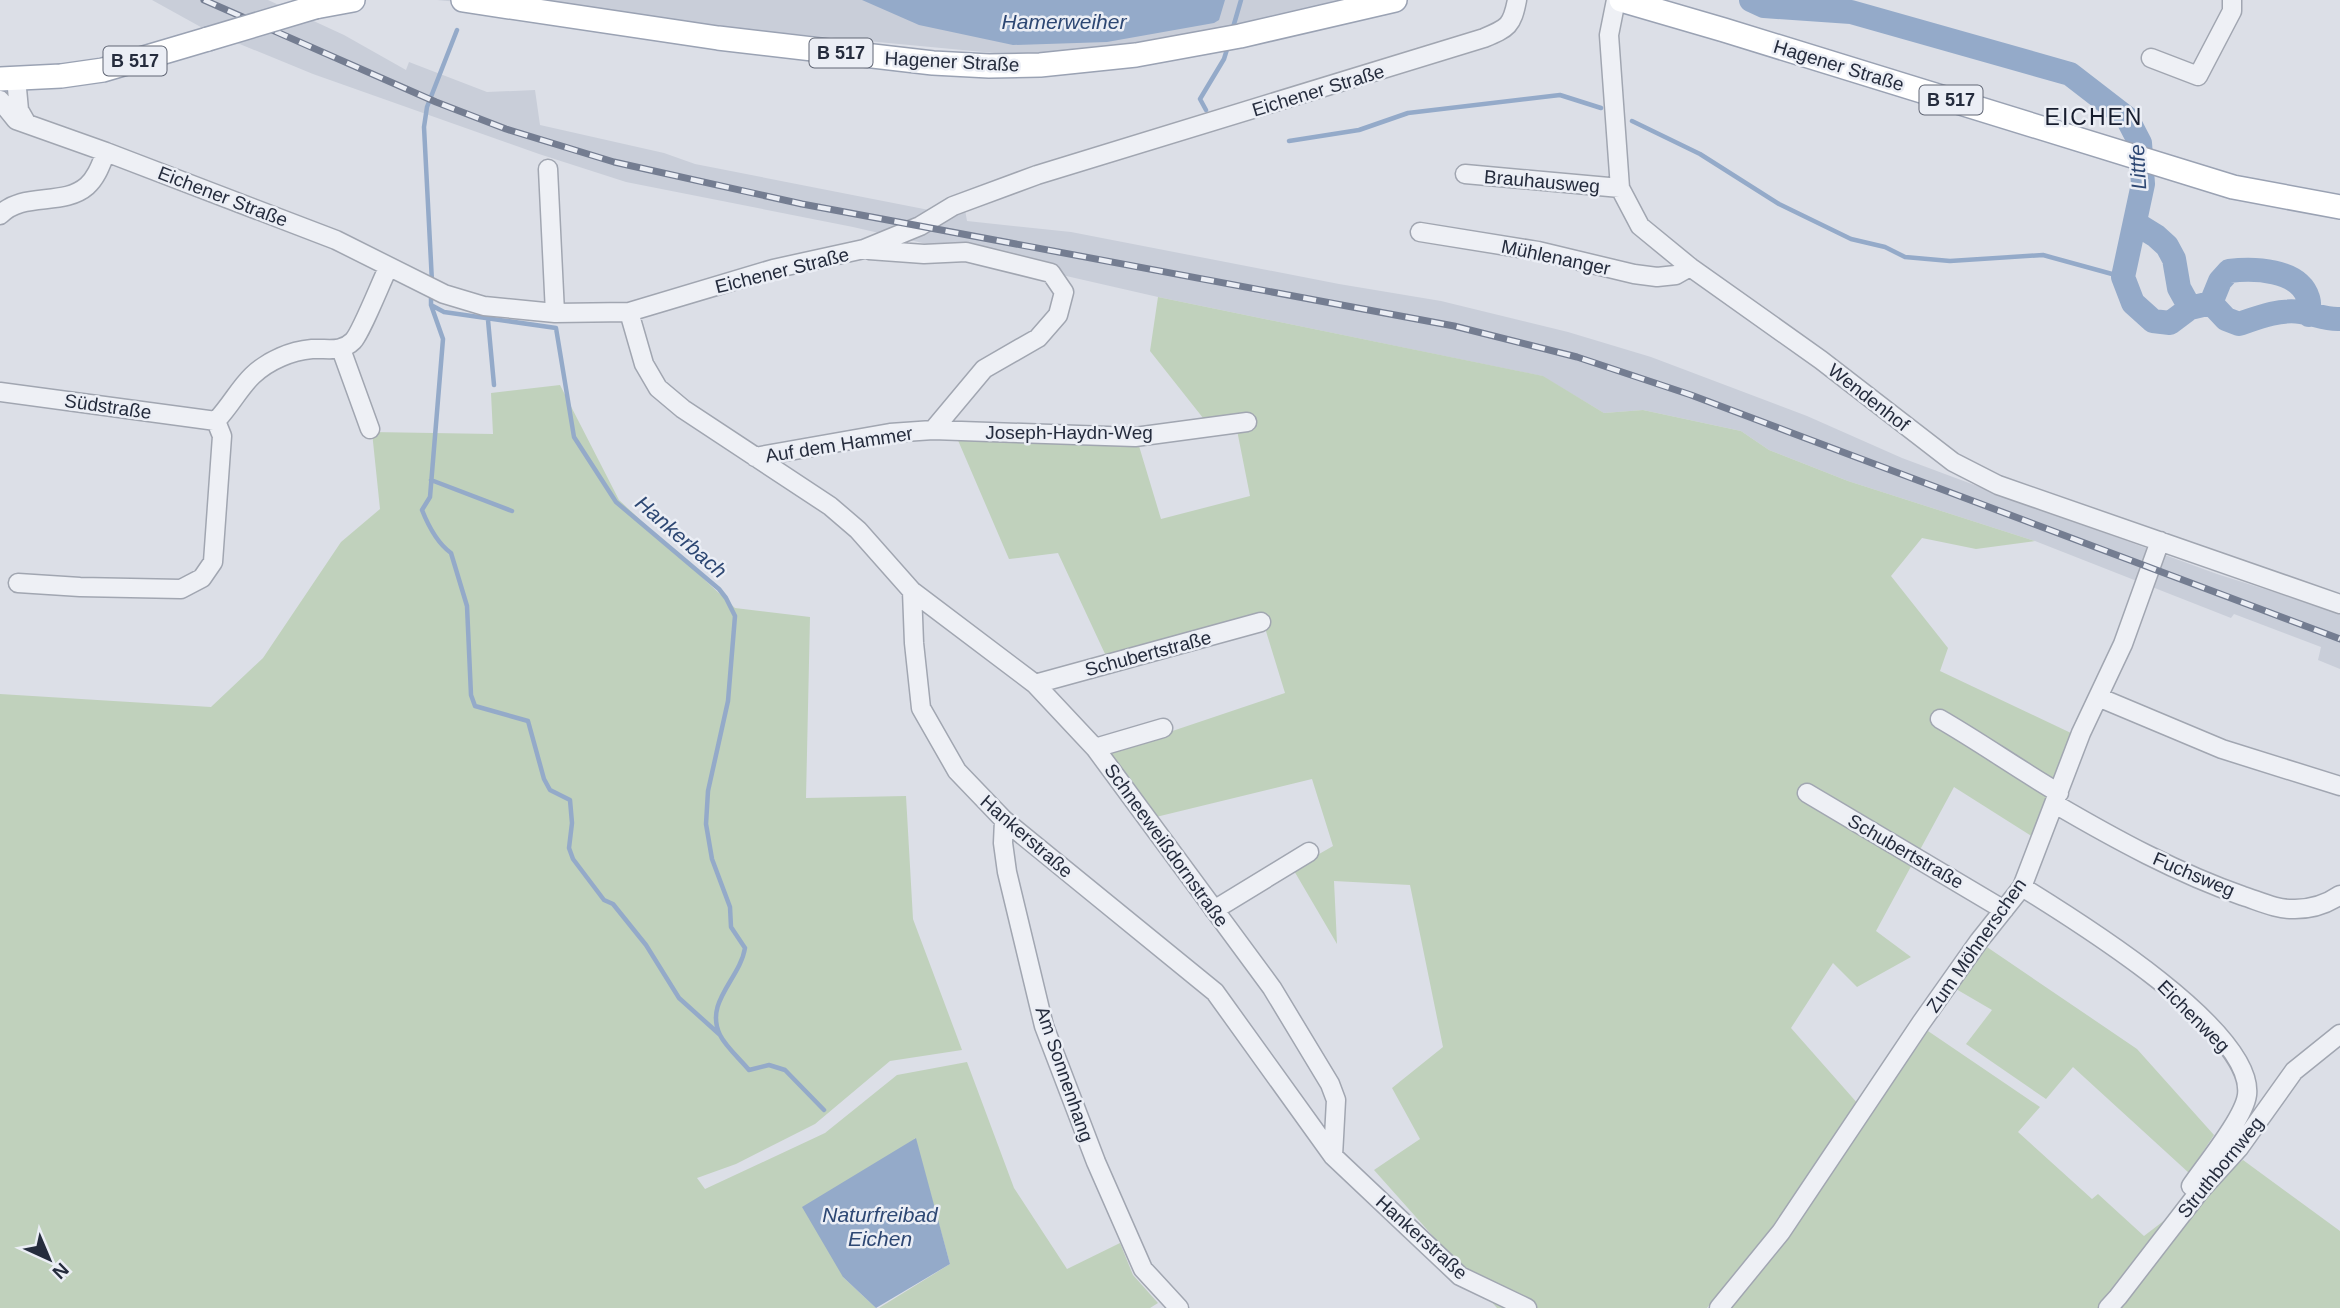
<svg xmlns="http://www.w3.org/2000/svg" width="2340" height="1308" font-family="Arial,sans-serif">
	<rect width="100%" height="100%" fill="#dcdfe7"/>
	<!-- built -->
	<path fill="#c9ced9" d="M 152,0 L 268,0 L 344,35 L 406,70 L 409,62 L 487,92 L 535,90 L 540,125 L 664,153 L 695,164 L 929,210 L 965,210 L 967,221 L 1071,232 L 1339,284 L 1441,301 L 1568,332 L 1651,357 L 1807,416 L 1902,458 L 2012,499 L 2217,574 L 2340,613 L 2340,669 L 2318,660 L 2321,647 L 2234,614 L 2231,618 L 2035,541 L 1848,481 L 1769,450 L 1741,431 L 1643,410 L 1604,413 L 1542,376 L 1158,297 L 853,227 L 626,182 L 539,154 L 313,74 L 208,31 Z
		M 437,0 L 1356,0 L 1198,36 L 1015,55 Z"/>
	<!-- green -->
	<path fill="#c0d1bc" d="M 1158,297 L 1543,376 L 1604,413 L 1643,410 L 1741,431 L 1769,450 L 1848,481 L 2035,541 L 1976,549 L 1922,538 L 1891,576 L 1948,648 L 1940,671 L 2071,733 L 2033,837 L 1954,787 L 1876,931 L 1911,957 L 1857,987 L 1833,963 L 1791,1028 L 1859,1105 L 1775,1228 L 1707,1308 L 1497,1308 L 1374,1170 L 1420,1139 L 1392,1088 L 1443,1047 L 1410,885 L 1334,881 L 1337,944 L 1293,869 L 1333,846 L 1312,779 L 1156,817 L 1107,753 L 1285,693 L 1261,615 L 1106,656 L 1058,553 L 1009,559 L 957,438 L 1139,446 L 1161,519 L 1250,496 L 1235,420 L 1207,423 L 1150,351 Z
		M 560,385 L 619,500 L 735,608 L 810,617 L 806,798 L 906,796 L 913,919 L 962,1050 L 890,1061 L 815,1124 L 736,1164 L 697,1178 L 705,1189 L 825,1133 L 897,1075 L 967,1062 L 1014,1188 L 1067,1269 L 1120,1243 L 1133,1275 L 1158,1303 L 1150,1308 L 879,1308 L 950,1264 L 915,1138 L 843,1277 L 876,1308 L 0,1308 L 0,694 L 211,707 L 263,658 L 341,542 L 380,509 L 372,432 L 493,434 L 491,393 Z
		M 1984,945 L 2137,1049 L 2214,1135 L 2189,1173 L 2073,1067 L 2046,1099 L 1966,1044 L 1992,1010 L 1956,989 Z
		M 1928,1031 L 2040,1107 L 2018,1132 L 2092,1199 L 2098,1194 L 2144,1236 L 2243,1160 L 2340,1231 L 2340,1308 L 1726,1308 L 1786,1237 Z"/>
	<!-- water -->
	<path fill="#94aac9" d="M 862,0 L 1225,0 L 1219,20 L 1214,23 L 1107,42 L 1013,45 L 919,25 Z
		M 916,1138 L 950,1264 L 876,1308 L 843,1277 L 802,1207 Z"/>
	<g fill="none" stroke-linecap="round" stroke-linejoin="round">
		<!-- stream -->
		<path stroke="#94aac9" stroke-width="4.5" d="M 1232,31 L 1241,0
			M 1206,110 L 1200,99 L 1224,59 L 1228,46
			M 1632,121 L 1700,154 L 1779,204 L 1851,239 L 1885,247 L 1905,257 L 1950,261 L 2043,255 L 2123,277
			M 1289,141 L 1359,130 L 1408,113 L 1560,95 L 1601,108
			M 432,282 L 424,127 L 427,107 L 457,30
			M 431,294 L 431,305 L 444,312 L 556,328 L 574,437 L 616,502 L 719,589 L 726,598 L 735,616 L 728,701 L 708,791 L 706,824 L 712,859 L 730,907 L 731,927 L 745,948 C 740,979 704,1002 720,1035 C 726,1047 740,1059 749,1070 L 769,1065 L 785,1070 L 824,1110
			M 431,305 L 443,339 L 430,497 L 422,510 C 428,525 437,543 451,553 L 467,606 L 471,695 L 475,706 L 528,721 L 544,779 L 550,790 L 570,800 L 572,823 L 569,848 L 573,859 L 604,900 L 613,904 L 646,945 L 679,998 L 719,1034
			M 488,320 L 494,385
			M 431,480 L 512,511"/>
		<!-- river -->
		<path stroke="#94aac9" stroke-width="24" d="M 1751,0 L 1764,6 L 1851,12 L 2070,74 L 2127,118 L 2140,143 L 2143,184 L 2123,277 L 2133,303 L 2153,321 L 2170,323 L 2190,308 L 2211,303 L 2226,319 L 2239,324 C 2259,317 2279,309 2301,312 C 2315,314 2326,320 2340,319
			M 2135,223 L 2156,236 L 2167,246 L 2174,259 L 2179,288 L 2190,308
			M 2211,303 L 2220,281 L 2229,271 C 2253,268 2299,269 2308,298 C 2310,303 2309,310 2309,315"/>
		<!-- minor casing -->
		<g stroke="#a1a6b1" stroke-width="21">
			<path id="minor" d="M 1616,0 L 1609,35 L 1620,188 L 1640,226 L 1690,267 L 1821,360 L 1953,462 L 1998,485 L 2340,604
				M 2151,58 L 2198,76 L 2232,11 L 2232,0
				M 16,78 L 19,110 L 27,124
				M 0,100 L 16,120 L 106,152 L 336,240 L 444,294 L 484,306 L 555,313 L 629,312 L 773,269 L 864,249 L 920,226 L 953,206 L 1037,175 L 1484,38 C 1508,28 1512,26 1517,0
				M 548,169 L 555,313
				M 1465,174 L 1620,188
				M 0,215 C 23,191 63,207 87,186 C 97,177 101,164 106,152
				M 1420,232 L 1538,251 L 1634,274 L 1657,277 L 1676,275 L 1690,267
				M 629,312 L 644,364 L 658,388 L 683,409 L 830,506 L 858,530 L 912,591 L 914,643 L 921,708 L 957,771 L 1004,820 L 1215,992 L 1333,1156 L 1460,1276 L 1527,1308
				M 341,349 L 370,429
				M 0,392 L 216,421
				M 933,430 L 1135,437 L 1247,422
				M 755,457 L 890,433 L 933,430 L 984,369 L 1038,338 L 1058,315 L 1064,292 L 1051,273 L 966,252 L 924,254 L 869,250
				M 18,583 L 80,587 L 181,589 L 202,578 L 213,562 L 222,436 L 216,421 C 240,395 244,373 281,357 C 290,353 302,350 312,349 C 327,348 341,353 353,341 C 361,333 381,282 388,268
				M 912,591 L 1035,684 L 1095,748 L 1272,988 L 1330,1084 L 1336,1100 L 1333,1156
				M 1035,684 L 1261,622
				M 2098,697 L 2222,749 L 2340,786
				M 1940,719 C 1980,742 2018,769 2059,793
				M 1095,748 L 1163,728
				M 1807,793 L 2004,910
				M 2055,804 C 2115,839 2177,873 2243,896 C 2259,901 2277,910 2295,909 C 2310,909 2327,904 2340,895
				M 1004,820 L 1003,843 L 1007,872 L 1044,1026 L 1096,1162 L 1143,1269 L 1179,1308
				M 2022,887 C 2072,918 2255,1030 2247,1095 C 2244,1118 2206,1164 2191,1186 L 2199,1192
				M 1214,910 L 1309,852
				M 1719,1308 L 1781,1232 L 1921,1023 L 1979,941 L 2022,887 L 2081,733 L 2123,644 L 2160,541
				M 2108,1308 L 2118,1297 L 2199,1192 L 2239,1148 L 2294,1071 L 2340,1034"/>
		</g>
		<!-- major casing -->
		<g stroke="#9aa2b3" stroke-width="26">
			<path id="major" d="M 463,0 L 718,38 L 933,63 L 989,66 L 1040,65 L 1136,55 L 1240,36 L 1395,0
				M 1621,0 L 1724,30 L 2233,187 L 2340,207
				M 315,7 L 353,0
				M 0,79 L 61,76 L 103,70 L 208,39"/>
		</g>
		<!-- minor -->
		<use href="#minor" stroke="#eef0f5" stroke-width="18"/>
		<!-- major -->
		<use href="#major" stroke="#fff" stroke-width="23"/>
		<!-- rail casing -->
		<g stroke="#747d91" stroke-width="7">
			<path id="rail" d="M 204,0 L 436,102 L 506,129 L 614,162 L 802,204 L 1454,326 L 1577,357 L 1691,395 L 2340,639"/>
		</g>
		<!-- rail -->
		<use href="#rail" stroke="#ebeef5" stroke-width="4.5" stroke-dasharray="13" stroke-linecap="butt"/>
		<!-- major-bridge casing -->
		<g stroke="#9aa2b3" stroke-width="26" stroke-linecap="butt">
			<path id="major-bridge" d="M 208,39 L 315,7"/>
		</g>
		<!-- major-bridge -->
		<use href="#major-bridge" stroke="#fff" stroke-width="23"/>
	</g>
	<g text-anchor="middle" stroke-width="5" stroke-linejoin="round" paint-order="stroke">
		<!-- shield labels -->
		<g fill="#ebeef5" stroke="#606674" stroke-width="2">
			<rect x="809.5" y="38.5" width="63" height="29" rx="5"/>
			<rect x="103.5" y="46.5" width="63" height="29" rx="5"/>
			<rect x="1919.5" y="85.5" width="63" height="29" rx="5"/>
		</g>
		<g font-size="18" font-weight="bold" fill="#252c3d">
			<text x="841" y="59">B 517</text>
			<text x="135" y="67">B 517</text>
			<text x="1951" y="106">B 517</text>
		</g>
		<!-- street labels -->
		<g font-size="19" fill="#252c3d" stroke="#ebeef5">
			<text transform="translate(952 61) rotate(3)" y="7">Hagener Straße</text>
			<text transform="translate(1839 65) rotate(17)" y="7">Hagener Straße</text>
			<text transform="translate(1318 90) rotate(-17)" y="7">Eichener Straße</text>
			<text transform="translate(1542 181) rotate(5)" y="7">Brauhausweg</text>
			<text transform="translate(223 196) rotate(21)" y="7">Eichener Straße</text>
			<text transform="translate(1556 257) rotate(12)" y="7">Mühlenanger</text>
			<text transform="translate(782 270) rotate(-14)" y="7">Eichener Straße</text>
			<text transform="translate(1869 397) rotate(38)" y="7">Wendenhof</text>
			<text transform="translate(108 406) rotate(8)" y="7">Südstraße</text>
			<text x="1069" y="439">Joseph-Haydn-Weg</text>
			<text transform="translate(839 444) rotate(-9)" y="7">Auf dem Hammer</text>
			<text transform="translate(1148 653) rotate(-15)" y="7">Schubertstraße</text>
			<text transform="translate(1027 836) rotate(41)" y="7">Hankerstraße</text>
			<text transform="translate(1167 845) rotate(54)" y="7">Schneeweißdornstraße</text>
			<text transform="translate(1906 851) rotate(30)" y="7">Schubertstraße</text>
			<text transform="translate(2194 874) rotate(23)" y="7">Fuchsweg</text>
			<text transform="translate(1976 945) rotate(-55)" y="7">Zum Möhnerschen</text>
			<text transform="translate(2194 1016) rotate(45)" y="7">Eichenweg</text>
			<text transform="translate(1065 1074) rotate(71)" y="7">Am Sonnenhang</text>
			<text transform="translate(2220 1167) rotate(-51)" y="7">Struthbornweg</text>
			<text transform="translate(1422 1237) rotate(42)" y="7">Hankerstraße</text>
		</g>
		<!-- water labels -->
		<g font-size="21" font-style="italic" fill="#2d4773" stroke="#ebeef5">
			<text x="1064" y="29">Hamerweiher</text>
			<text transform="translate(2138 167) rotate(-93)" y="7">Littfe</text>
			<text transform="translate(681 537) rotate(41)" y="7">Hankerbach</text>
			<text x="880" y="1222">Naturfreibad<tspan x="880" dy="24">Eichen</tspan></text>
		</g>
		<!-- quarter labels -->
		<g font-size="23" letter-spacing="2" fill="#171d2e" stroke="#ebeef5">
			<text x="2094" y="125">EICHEN</text>
		</g>
	</g>
	<!-- north arrow -->
	<g transform="translate(49 1259) rotate(136)" stroke="#ebeef5" stroke-width="5" paint-order="stroke">
	<path d="M0-5L12 26L0 18L-12 26Z" fill="#252c3d"/>
	<text y="-10" font-size="19" font-weight="bold" text-anchor="middle" fill="#252c3d">N</text>
	</g>
</svg>
